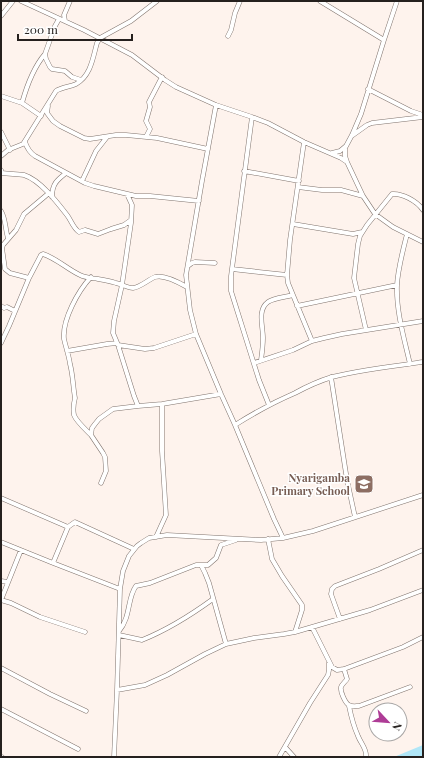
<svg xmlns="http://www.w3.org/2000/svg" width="424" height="758" font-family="'Playfair Display',serif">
	<rect width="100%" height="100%" fill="#fef3ed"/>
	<!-- water -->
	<path fill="#b0e6f7" d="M 423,745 L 423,757 L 394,757 Z"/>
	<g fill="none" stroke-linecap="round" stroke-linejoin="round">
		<!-- minor casing -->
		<g stroke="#80746e" stroke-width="5">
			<path id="minor" d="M 21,1 L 84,30 L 132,55 L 165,80 L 176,87 L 216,105 L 252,117 L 268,123 L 304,142 L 341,158 L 347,162 L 363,196 L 375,214 L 393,227 L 423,242
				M 320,1 L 384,40
				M 1,16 L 13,1
				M 59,19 L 55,26 L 45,54 L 46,59 L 50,67 L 52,69 L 65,71 L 72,77 L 81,80
				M 65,21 L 64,15 L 70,1
				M 228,36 L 231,30 L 235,13 L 240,1
				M 368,89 L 411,111 L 423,115
				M 1,96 L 22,103 L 41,116
				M 22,103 C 27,85 33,68 45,54
				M 216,105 L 202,181 L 186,275 L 190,310 L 196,334 L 221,394 L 235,425 L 274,519 L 283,538
				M 48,106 L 47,113 L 53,121 L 60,126 L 84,138 L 90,139 L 116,135 L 126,135 L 157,138 L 208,149
				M 252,117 L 231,276 L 231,291 L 259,380 L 269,405
				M 1,132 L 10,150
				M 353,135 L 367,125 L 372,123 L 423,117
				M 146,137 L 150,129 L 146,121 L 150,107 L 149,102 L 162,77
				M 25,142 C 27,148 29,152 35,156 L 85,183 L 94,186 L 136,196 L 150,196 L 199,201
				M 304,142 L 290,240 L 287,275 L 288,283 L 312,341
				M 332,153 L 340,151 L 346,146
				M 1,156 L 8,150 L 23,144 L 56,91 C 62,87 70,87 76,84 C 91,76 93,57 97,43 L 100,38 L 131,21 L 157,1
				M 347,162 L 345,156 L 345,148 L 352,135 L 361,114 L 384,40 L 397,1
				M 1,170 L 2,173 C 10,174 17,174 24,175 C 40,180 57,202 67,215 C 71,220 73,228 79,232 L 85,230 L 98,234 L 111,229 L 124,225 L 131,220
				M 244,171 L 299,181
				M 82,181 L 96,151 L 107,137
				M 298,187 L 322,190 L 341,190 L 363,196
				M 127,194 L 132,205 L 131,223 L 122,285 L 114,321 L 113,333 L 118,345 L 134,396 L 138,406
				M 52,197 C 52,184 57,180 66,173
				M 1,211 C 6,219 5,229 8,238
				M 293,224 L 353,234 L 362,232
				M 407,234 C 403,250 398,268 397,285 C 396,311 404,338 410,364
				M 188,266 L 192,263 L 195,262 L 215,263
				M 232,269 L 287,275
				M 29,278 L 10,273 L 5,269 L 2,248 L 3,245 L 16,230 L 24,214 L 49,193
				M 1,306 L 4,308 L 7,307 L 15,311
				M 297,306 L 397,285
				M 366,330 L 354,278 L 358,244 L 360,236 L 367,225 L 392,194 C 402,193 417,201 423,210
				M 1,343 L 9,326 L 29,278 L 41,255 L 43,254 C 56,258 67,269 80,275 C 86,278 92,278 98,279 C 104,280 110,281 116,283 C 121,284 128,288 133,288 C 141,287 149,279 155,277 C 164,274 180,283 187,287
				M 118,345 L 145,349 L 154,348 L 196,334
				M 67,351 L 107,344 L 117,343
				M 261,360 C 262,353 263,345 263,338 C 263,326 257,310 268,302 C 273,298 286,297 293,295
				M 254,363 L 293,350 L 312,341 L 324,338 L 342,334 L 423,321
				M 331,377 L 347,480 L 355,517
				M 235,425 C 254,413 274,402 295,393 C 306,387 319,381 332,377 C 361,370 393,366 423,362
				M 91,435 C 86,430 76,421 74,415 C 73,410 74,402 75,398 C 73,387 73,375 70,364 C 69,356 66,348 64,339 C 62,320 78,291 91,277
				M 101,483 L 106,471 L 105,457 L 103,453 L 91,435 L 92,428 L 95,424 L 99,419 L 113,409 L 138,406 L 162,404 L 221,394
				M 1,498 L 68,527
				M 156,537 L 166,515 L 162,451 L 162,404
				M 268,539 L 272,559 L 282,576 L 302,605 L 302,610 L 295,632
				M 1,542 L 53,563 L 120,589
				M 53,563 L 68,527 L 75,522 L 134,549
				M 201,565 L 205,573 L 209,583 L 226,644
				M 1,581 L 8,582
				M 1,600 L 11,603 L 40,617 L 85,632
				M 1,600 L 21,550
				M 340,619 L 331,594 L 332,589 L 335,586 L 379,569 L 423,550
				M 312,627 L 332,667 L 337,670 L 344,669 L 403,647 L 423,637
				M 119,631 C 131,617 127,598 136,586 L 150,583 L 196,565 L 208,565 L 216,558 L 221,545 L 236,540
				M 119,635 L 142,640 C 167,630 191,615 213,599
				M 1,668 L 50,694 L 86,711
				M 344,669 L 347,679 C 346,681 342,684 341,687 C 340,691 345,703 349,705 C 352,707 356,706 359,706 L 410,687
				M 117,690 L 145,685 L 167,675 L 205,654 L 226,644 L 254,638 L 284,634 L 295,632 L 370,610 L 423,590
				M 349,706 C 351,716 354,727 358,736 C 361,744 367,749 366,757
				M 1,709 L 78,749
				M 285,747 L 294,757
				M 1,757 L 2,757
				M 114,757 L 117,690 L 120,589 L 123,571 L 129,556 L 137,546 L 141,543 L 149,538 L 167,535 L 261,540 L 283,538 L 313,531 L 423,495
				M 279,757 L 310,703 L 328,675 L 329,670 L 329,663"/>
		</g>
		<!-- minor -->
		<use href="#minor" stroke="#fff" stroke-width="4"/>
	</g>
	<!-- icons -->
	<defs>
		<g id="school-square" transform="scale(1)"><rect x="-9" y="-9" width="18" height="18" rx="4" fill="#8d6e63" stroke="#fff"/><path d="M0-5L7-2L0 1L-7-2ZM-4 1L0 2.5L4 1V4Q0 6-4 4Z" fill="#fff"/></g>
	</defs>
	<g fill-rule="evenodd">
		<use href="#school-square" x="364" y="484"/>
	</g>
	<g text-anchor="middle" stroke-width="3" stroke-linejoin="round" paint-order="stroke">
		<!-- education labels -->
		<g font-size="11" font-weight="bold" fill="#785e54" stroke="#fff" text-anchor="end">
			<text x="350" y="482">Nyarigamba<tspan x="350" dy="13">Primary School</tspan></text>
		</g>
	</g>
	<!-- border -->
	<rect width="424" height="758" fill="none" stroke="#25201e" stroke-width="4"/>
	<!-- north arrow -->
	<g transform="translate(388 722) rotate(116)"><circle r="19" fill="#ffffff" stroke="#a8a6a5"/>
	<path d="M0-3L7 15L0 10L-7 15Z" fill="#ae3c96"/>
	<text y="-6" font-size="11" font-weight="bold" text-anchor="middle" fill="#25201e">N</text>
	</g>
	<!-- scale -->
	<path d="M18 34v6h114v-6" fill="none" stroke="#25201e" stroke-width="2"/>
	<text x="24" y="34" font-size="12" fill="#25201e" stroke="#ffffff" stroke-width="3" paint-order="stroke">200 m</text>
</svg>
